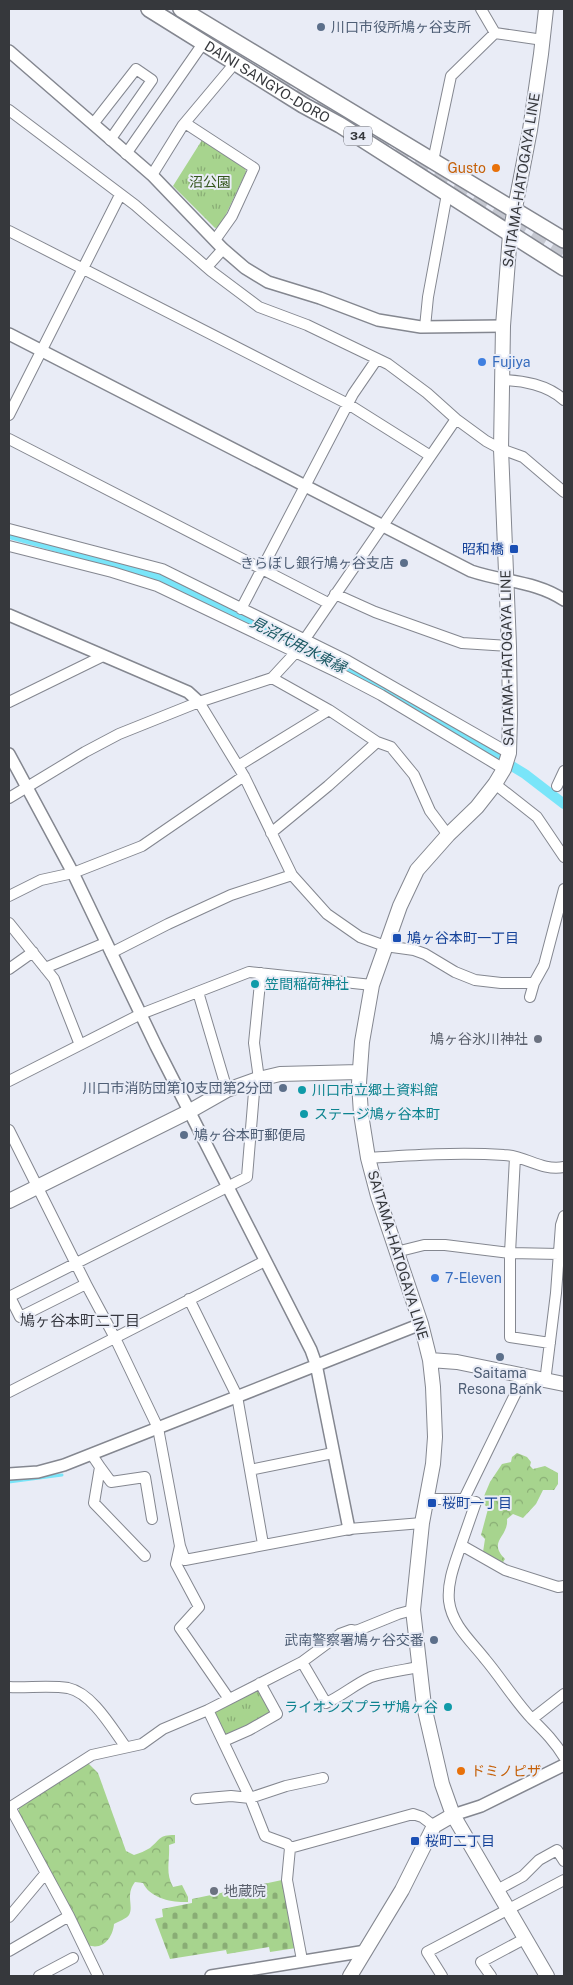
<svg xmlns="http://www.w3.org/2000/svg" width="573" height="1985" font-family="'Public Sans','Noto Sans JP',sans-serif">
	<defs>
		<pattern id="forest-crowns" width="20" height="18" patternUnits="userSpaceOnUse" patternTransform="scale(1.25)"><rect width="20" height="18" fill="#a7d48e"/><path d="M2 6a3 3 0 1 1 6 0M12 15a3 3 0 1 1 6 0" fill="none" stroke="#89ad75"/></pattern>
		<pattern id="cemetery-stones" width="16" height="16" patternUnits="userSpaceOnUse" patternTransform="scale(1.25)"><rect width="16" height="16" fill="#a7d48e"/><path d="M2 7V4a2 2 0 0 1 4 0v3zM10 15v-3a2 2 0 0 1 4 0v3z" fill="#89ad75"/></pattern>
		<pattern id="park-tufts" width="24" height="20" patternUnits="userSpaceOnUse" patternTransform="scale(1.25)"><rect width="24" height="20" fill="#a7d48e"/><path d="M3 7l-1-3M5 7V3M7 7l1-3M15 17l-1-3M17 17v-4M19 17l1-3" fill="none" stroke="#89ad75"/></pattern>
	</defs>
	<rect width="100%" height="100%" fill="#e9ecf6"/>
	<!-- forest -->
	<path fill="url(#forest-crowns)" d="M 517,1453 L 527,1457 L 531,1462 L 530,1466 L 533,1469 L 545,1466 L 558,1473 L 558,1484 L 554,1490 L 543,1490 L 536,1504 L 523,1518 L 513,1514 L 507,1519 C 509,1537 487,1541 505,1559 L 502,1564 L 483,1552 L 485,1539 L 481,1535 L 488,1509 L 482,1501 L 490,1482 L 502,1464 L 511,1462 L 512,1457 Z
		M 87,1762 L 98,1773 L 126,1851 L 134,1855 C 140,1853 145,1851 150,1848 C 161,1839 158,1835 175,1835 L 175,1843 L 169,1845 C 170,1861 165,1873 173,1887 L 182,1885 L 188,1897 L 188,1902 C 172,1903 150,1898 143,1883 L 135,1882 C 125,1895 134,1906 129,1915 C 126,1919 119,1921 114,1924 C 113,1937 103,1951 88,1945 L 19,1817 L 19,1805 Z"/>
	<!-- cemetery -->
	<path fill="url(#cemetery-stones)" d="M 282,1880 L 296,1948 L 270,1952 L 269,1947 L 227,1954 L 226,1950 L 170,1959 L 155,1919 L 163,1917 L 162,1909 L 192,1903 L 192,1899 Z"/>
	<!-- park -->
	<path fill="url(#park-tufts)" d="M 202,140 L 245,167 L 246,172 L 220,227 L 215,228 L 173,186 Z
		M 256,1690 L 262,1692 L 272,1710 L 270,1715 L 226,1736 L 224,1735 L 214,1715 L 215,1711 Z"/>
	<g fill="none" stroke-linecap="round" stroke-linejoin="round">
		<!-- stream -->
		<path stroke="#79e5f9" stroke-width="3" d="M 9,1482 L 62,1475"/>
		<!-- canal -->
		<path stroke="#79e5f9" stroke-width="10" d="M 9,534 L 134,568 L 180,586 L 274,631 L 392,693 L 525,774 L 564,804"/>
		<!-- primary-tunnel -->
		<path stroke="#c5c8d1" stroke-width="15" stroke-dasharray="15 8" stroke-linecap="butt" d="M 278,77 L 564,252"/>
		<!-- minor casing -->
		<g stroke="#848790" stroke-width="12">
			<path id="minor" d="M 481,9 L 495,33
				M 9,110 L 135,205 L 211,271 L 259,307 L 307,325 L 388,364 L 427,393 L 456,419 L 486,441 L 501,449 L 523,457 L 564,492
				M 185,123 L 254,168 L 232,216 L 215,240
				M 93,124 L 136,69 L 152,80 L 110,140
				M 126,154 L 204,42
				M 433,161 L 451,76 L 495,33 L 543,40
				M 152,175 L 183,125 L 235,63
				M 9,231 L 348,404 L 429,455
				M 207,267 L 223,249
				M 425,327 L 428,297 L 447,194
				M 501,380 C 522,380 548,385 564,400
				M 9,415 L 120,195
				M 9,439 L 328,603
				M 9,529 L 162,569 L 348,661 L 509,753
				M 9,546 L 112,572 L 157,586 L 339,673 L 381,695 L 504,769
				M 335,594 L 375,612 L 462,643 L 509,646
				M 241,609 L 353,394 L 377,359
				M 272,678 L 329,710 L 377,742 L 391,747 L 414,775 L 430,811 L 448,835
				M 9,702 L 103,656
				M 199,702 L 244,776 L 292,875 L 327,914 L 360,937 L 385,946 L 414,950 L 425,954 L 455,972 L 475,980 L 501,983 L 534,983 L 530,997
				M 238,766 L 329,710
				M 495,784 L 537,817 L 564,857
				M 557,786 L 564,771
				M 9,798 L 85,752 L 119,734 L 199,702 L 272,678 L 296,652 L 456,419
				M 271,833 L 328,786 L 377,742
				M 9,896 L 41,880 L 73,873 L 142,846 L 244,776
				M 9,923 L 54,979 L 80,1045
				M 111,953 L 168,924 L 231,895 L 292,875
				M 45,968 L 105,943
				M 9,969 L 33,952
				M 534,983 L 544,965 L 564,889
				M 198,992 L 227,1090
				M 259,1079 L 254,1043 L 261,973
				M 9,1081 L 141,1014 L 249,972 L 372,985
				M 9,1130 L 86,1284 L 115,1338 L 158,1428 L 180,1546
				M 515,1157 L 510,1253 L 510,1337 L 550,1343
				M 368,1158 C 413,1155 459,1152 504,1155 C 527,1156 540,1171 564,1167
				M 396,1252 L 424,1245 L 445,1245 L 510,1253 L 559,1254
				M 9,1297 L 247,1177 L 255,1080
				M 10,1297 L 20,1317 L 86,1284
				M 189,1299 L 237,1396 L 263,1544
				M 545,1382 L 556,1293 L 561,1225 L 564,1216
				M 9,1392 L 265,1261
				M 92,1455 L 100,1467 L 94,1503 L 145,1556
				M 100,1467 L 111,1482 L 145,1477 L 152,1519
				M 250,1470 L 333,1453
				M 427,1499 L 464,1499 L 476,1502 L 461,1545
				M 464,1499 L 524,1376
				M 564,1586 L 558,1587 L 505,1570 L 461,1545 C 455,1563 447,1582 449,1601 C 452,1625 471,1641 485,1659 C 501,1678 515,1701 532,1719 C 545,1732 555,1742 564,1757
				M 302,1662 L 326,1703 C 342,1696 355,1684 371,1677 C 386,1672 404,1670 419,1667
				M 9,1687 C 27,1688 51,1685 68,1688 C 92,1693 112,1728 125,1746
				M 229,1699 L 180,1628 L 199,1607 L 176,1564 L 180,1546 L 185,1560 L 349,1529 L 422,1523
				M 208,1710 L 250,1798 L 265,1836 L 287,1844 L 290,1848 L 287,1880 L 302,1960
				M 532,1719 L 564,1694
				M 224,1741 L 249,1730 L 277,1714 L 260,1683
				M 196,1799 L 231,1796 L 250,1798 L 286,1786 L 323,1778
				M 10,1807 L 69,1916 L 98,1976
				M 9,1808 L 92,1755 L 142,1744 L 163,1729 L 208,1710 L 302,1662 L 340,1634 L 351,1630 L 356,1631 L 398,1614 L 413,1610
				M 290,1848 L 413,1814 L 422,1817 L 434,1826
				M 497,1890 L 523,1876 L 539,1860 L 557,1850 L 564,1861
				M 9,1917 L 45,1874
				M 9,1951 L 69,1916
				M 39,1976 L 73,1958
				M 442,1976 L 427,1952 L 564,1880
				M 491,1976 L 481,1962 L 526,1938"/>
		</g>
		<!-- tertiary casing -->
		<g stroke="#848790" stroke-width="14">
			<path id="tertiary" d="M 9,51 L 152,175 L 223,249 L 245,268 L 268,282 L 320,298 L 378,320 L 421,327 L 503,326
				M 9,334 L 471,571 C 503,582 536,581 564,600
				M 9,615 L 188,692 L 199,702
				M 9,754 L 73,873 L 156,1046 L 311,1350 L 316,1364 L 349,1529
				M 9,1474 L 38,1472 L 64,1465 L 421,1324
				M 453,1815 L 481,1806 L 564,1765
				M 211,1976 L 366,1951"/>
		</g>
		<!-- secondary casing -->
		<g stroke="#848790" stroke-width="16">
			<path id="secondary" d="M 546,9 L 541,54 L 530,130 L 510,234 L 503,326 L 501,449 L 509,646 L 510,717 L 509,753 L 504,769 L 495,784 L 477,807 L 448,835 L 417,870 L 400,906 L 372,985 L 362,1042 L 359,1083 L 361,1114 L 368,1158 L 378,1196 L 421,1324 L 430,1360 L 433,1387 L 435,1437 L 433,1464 L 422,1523 L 413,1610 L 424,1706 L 442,1784 L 453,1815 L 547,1976
				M 9,1201 L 190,1111 L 227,1090 L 255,1080 L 280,1074 L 359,1072
				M 430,1360 L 457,1362 L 564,1384
				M 350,1976 L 402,1890 L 434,1826 L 453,1815"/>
		</g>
		<!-- primary casing -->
		<g stroke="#848790" stroke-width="18">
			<g id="primary">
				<path id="s1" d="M 149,9 L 303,105 L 340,125 L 564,268"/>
				<path d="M 181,9 L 564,240"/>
			</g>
		</g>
		<!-- minor -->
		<use href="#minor" stroke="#fff" stroke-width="10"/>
		<!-- tertiary -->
		<use href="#tertiary" stroke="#fff" stroke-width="11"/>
		<!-- secondary -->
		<use href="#secondary" stroke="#fff" stroke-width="14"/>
		<!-- primary -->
		<use href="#primary" stroke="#fff" stroke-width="15"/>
	</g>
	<!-- markers -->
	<g fill="#5c6f8a" stroke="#e9ecf6" stroke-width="2">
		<circle cx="321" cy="27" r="5"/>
		<circle cx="404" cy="563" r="5"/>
		<circle cx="283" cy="1088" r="5"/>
		<circle cx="184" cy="1135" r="5"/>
		<circle cx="500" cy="1357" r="5"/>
		<circle cx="434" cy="1640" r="5"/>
	</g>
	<g fill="#e8710a" stroke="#e9ecf6" stroke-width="2">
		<circle cx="496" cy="168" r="5"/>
		<circle cx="461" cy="1771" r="5"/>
	</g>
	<g fill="#3f7fe0" stroke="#e9ecf6" stroke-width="2">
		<circle cx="482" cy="362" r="5"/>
		<circle cx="435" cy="1278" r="5"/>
	</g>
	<g fill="#1a4fb4" stroke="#e9ecf6" stroke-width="2">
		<rect x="509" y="544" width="10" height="10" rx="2.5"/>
		<rect x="392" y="933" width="10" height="10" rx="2.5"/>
		<rect x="427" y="1498" width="10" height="10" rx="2.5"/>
		<rect x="410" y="1836" width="10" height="10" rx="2.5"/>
	</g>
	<g fill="#0f9aa8" stroke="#e9ecf6" stroke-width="2">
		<circle cx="255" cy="984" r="5"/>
		<circle cx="302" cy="1090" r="5"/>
		<circle cx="304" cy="1114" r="5"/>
		<circle cx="448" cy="1707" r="5"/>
	</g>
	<g fill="#6b7280" stroke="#e9ecf6" stroke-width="2">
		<circle cx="538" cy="1039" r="5"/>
		<circle cx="214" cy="1891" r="5"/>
	</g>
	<g text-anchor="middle" stroke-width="4" stroke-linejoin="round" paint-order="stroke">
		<!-- shield labels -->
		<rect fill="#e9ecf6" stroke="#6c6e74" stroke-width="1" x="344" y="126.5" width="28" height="19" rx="4"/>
		<g font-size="12" font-weight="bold" fill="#36383c">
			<text x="358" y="140">34</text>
		</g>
		<!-- service labels -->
		<g font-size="14" fill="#4e5e75" stroke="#e9ecf6" text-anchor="end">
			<text x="331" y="32" text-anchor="start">川口市役所鳩ヶ谷支所</text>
			<text x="394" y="568">きらぼし銀行鳩ヶ谷支店</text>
			<text x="273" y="1093">川口市消防団第10支団第2分団</text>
			<text x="194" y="1140" text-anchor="start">鳩ヶ谷本町郵便局</text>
			<text x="500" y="1378" text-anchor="middle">Saitama<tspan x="500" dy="16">Resona Bank</tspan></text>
			<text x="424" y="1645">武南警察署鳩ヶ谷交番</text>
		</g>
		<!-- street labels -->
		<g font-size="14" fill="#36383c" stroke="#e9ecf6">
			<text dy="5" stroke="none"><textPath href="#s1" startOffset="139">DAINI SANGYO-DORO</textPath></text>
			<text transform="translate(521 180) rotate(-81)" y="5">SAITAMA-HATOGAYA LINE</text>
			<text transform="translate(507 658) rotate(-91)" y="5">SAITAMA-HATOGAYA LINE</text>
			<text transform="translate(398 1255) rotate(73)" y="5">SAITAMA-HATOGAYA LINE</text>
		</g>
		<!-- food labels -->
		<g font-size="14" fill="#c56008" stroke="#e9ecf6" text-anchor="end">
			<text x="486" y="173">Gusto</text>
			<text x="471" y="1776" text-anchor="start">ドミノピザ</text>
		</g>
		<!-- park labels -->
		<g font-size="14" fill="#34561c" stroke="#e9ecf6">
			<text x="210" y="187">沼公園</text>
		</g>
		<!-- shop labels -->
		<g font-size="14" fill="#366cbe" stroke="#e9ecf6" text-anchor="start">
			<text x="492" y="367">Fujiya</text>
			<text x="445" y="1283">7-Eleven</text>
		</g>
		<!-- transit labels -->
		<g font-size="14" fill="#164399" stroke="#e9ecf6" text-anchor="start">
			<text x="504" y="554" text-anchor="end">昭和橋</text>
			<text x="407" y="943">鳩ヶ谷本町一丁目</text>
			<text x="442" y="1508">桜町一丁目</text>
			<text x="425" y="1846">桜町二丁目</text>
		</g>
		<!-- culture labels -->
		<g font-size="14" fill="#0d838f" stroke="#e9ecf6" text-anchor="start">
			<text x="265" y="989">笠間稲荷神社</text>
			<text x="312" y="1095">川口市立郷土資料館</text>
			<text x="314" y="1119">ステージ鳩ヶ谷本町</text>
			<text x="438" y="1712" text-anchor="end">ライオンズプラザ鳩ヶ谷</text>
		</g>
		<!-- worship labels -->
		<g font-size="14" fill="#5b616d" stroke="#e9ecf6" text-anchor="end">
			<text x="528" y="1044">鳩ヶ谷氷川神社</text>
			<text x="224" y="1896" text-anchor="start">地蔵院</text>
		</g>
		<!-- water labels -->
		<g font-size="15" font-style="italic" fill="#1a5863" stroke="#e9ecf6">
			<text transform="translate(298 645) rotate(27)" y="5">見沼代用水東縁</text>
		</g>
		<!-- neighbourhood labels -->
		<g font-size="15" fill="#383a42" stroke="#e9ecf6">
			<text x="80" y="1326">鳩ヶ谷本町二丁目</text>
		</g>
	</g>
	<!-- border -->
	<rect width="573" height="1985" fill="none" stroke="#36383c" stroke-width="20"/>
</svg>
